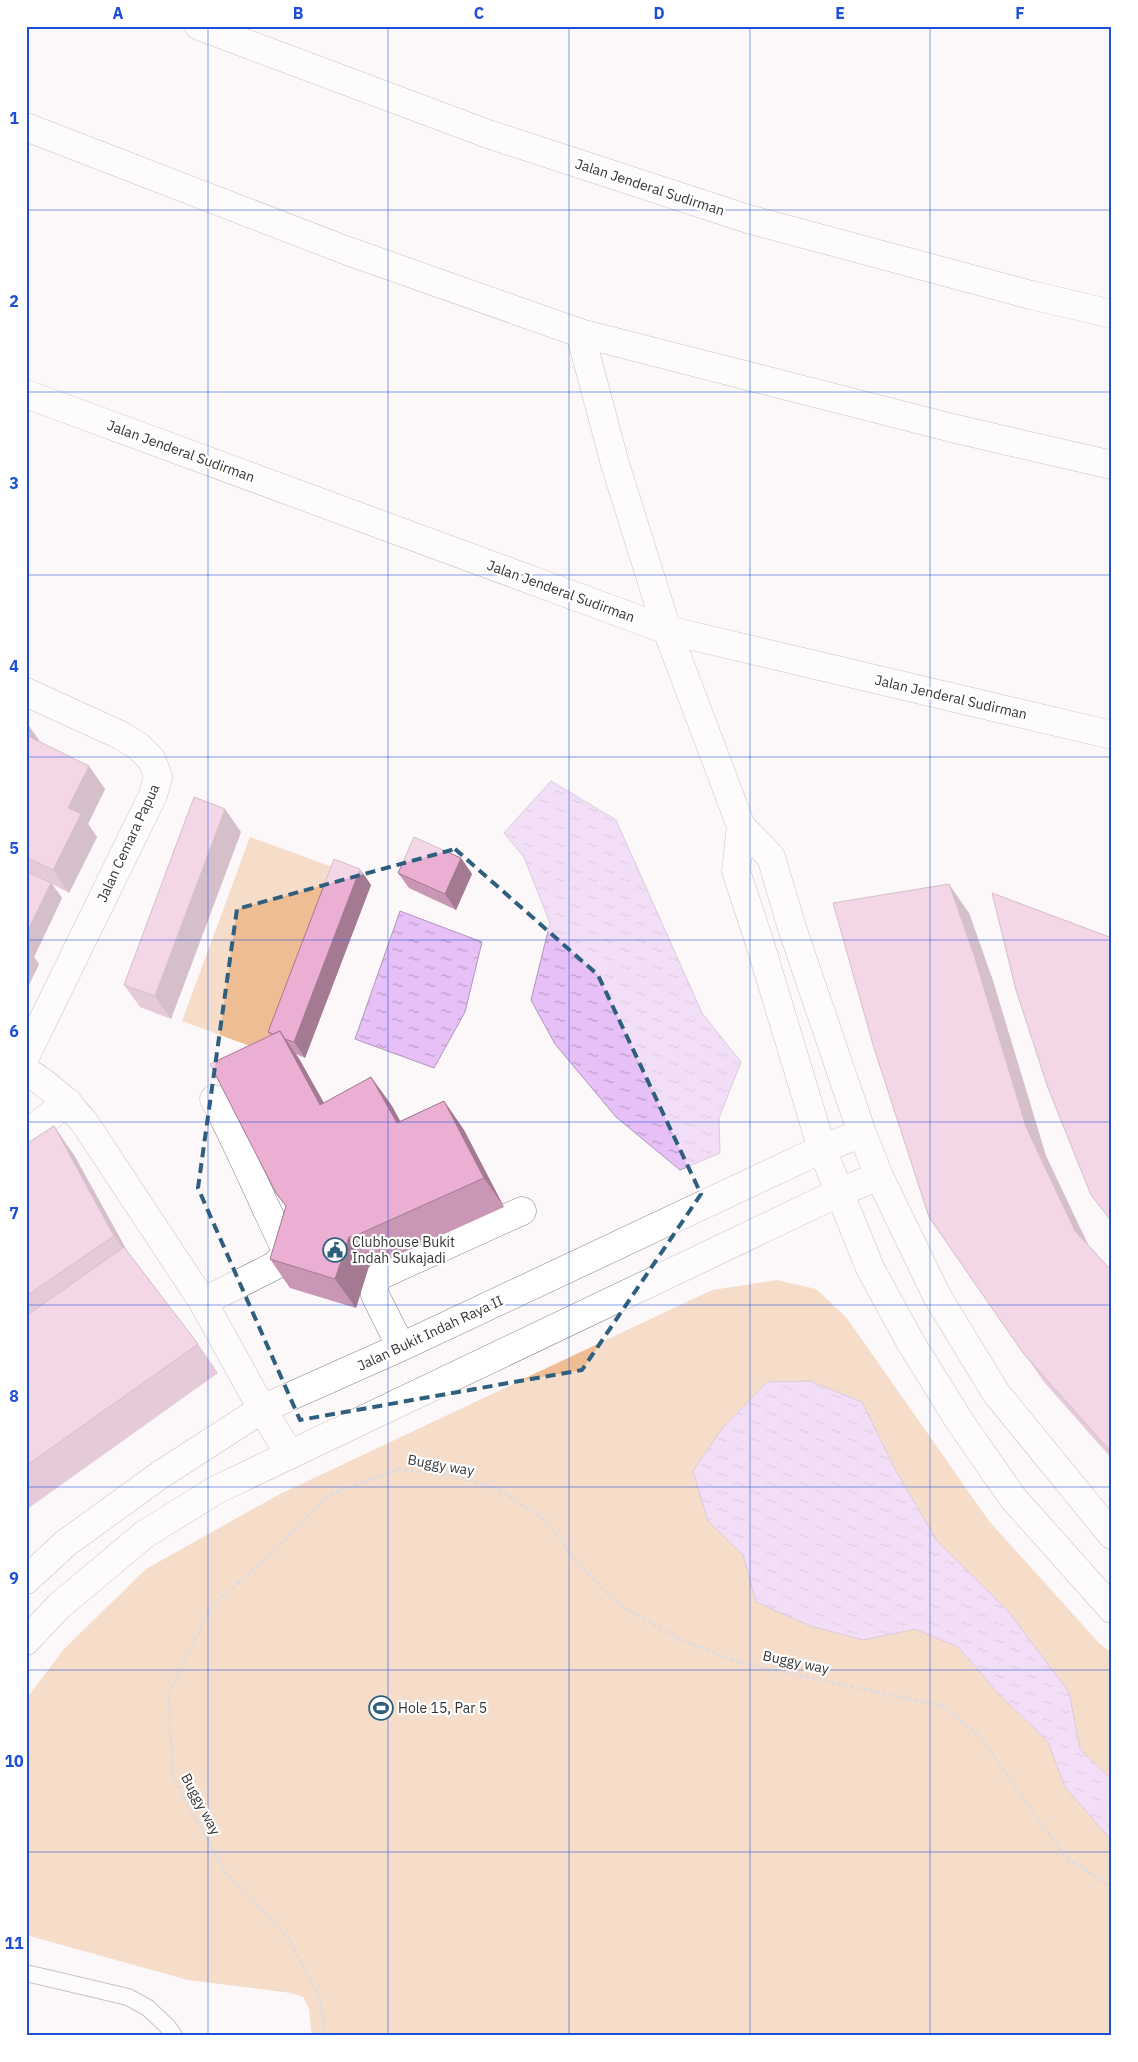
<svg xmlns="http://www.w3.org/2000/svg" width="1138" height="2062" font-family="'IBM Plex Sans',sans-serif">
	<defs>
		<pattern id="water-ripples" width="26" height="14" patternUnits="userSpaceOnUse" patternTransform="scale(1.25)"><rect width="26" height="14" fill="#e6c0f6"/><path d="M2 4q2-2 4 0t4 0M15 11q2-2 4 0t4 0" fill="none" stroke="#bb9dc8"/></pattern>
	</defs>
	<rect width="100%" height="100%" fill="#fcf7f8"/>
	<!-- green -->
	<path fill="#eebd93" d="M 250,837 L 341,870 L 272,1054 L 182,1021 Z
		M 777,1280 L 816,1289 L 846,1317 L 989,1521 L 1100,1644 L 1112,1653 L 1112,2036 L 312,2036 L 309,2009 L 303,1997 L 291,1993 L 188,1980 L 26,1935 L 26,1699 L 64,1649 L 146,1569 L 278,1495 L 712,1290 Z"/>
	<!-- water -->
	<path fill="url(#water-ripples)" stroke="#b196bc" d="M 551,781 L 616,820 L 702,1013 L 741,1062 L 719,1118 L 720,1153 L 680,1170 L 616,1117 L 555,1044 L 531,1000 L 550,923 L 524,857 L 504,833 Z
		M 400,911 L 482,942 L 465,1012 L 434,1068 L 355,1039 Z
		M 810,1381 L 862,1402 L 895,1469 L 937,1541 L 1008,1611 L 1069,1692 L 1080,1749 L 1112,1780 L 1112,1841 L 1065,1787 L 1048,1742 L 996,1691 L 958,1647 L 915,1629 L 863,1640 L 811,1626 L 756,1602 L 743,1555 L 708,1521 L 693,1471 L 721,1430 L 767,1382 Z"/>
	<g fill="none" stroke-linecap="round" stroke-linejoin="round">
		<!-- service casing -->
		<g stroke="#888484" stroke-width="18">
			<path id="service" d="M 26,1973 L 128,1997 L 148,2008 L 168,2027 L 174,2036"/>
		</g>
		<!-- minor casing -->
		<g stroke="#888484" stroke-width="29">
			<path id="minor" d="M 580,333 L 615,464 L 667,630 L 741,826 L 771,857 L 792,928 L 862,1133 L 879,1176 L 937,1296 L 996,1393 L 1112,1535
				M 26,692 L 120,735 L 138,746 L 152,760 L 158,777 L 153,795 L 26,1055
				M 741,826 L 736,871 L 760,944 L 822,1149 L 870,1268 L 911,1343 L 960,1422 L 1013,1498 L 1112,1609
				M 26,1071 C 49,1085 67,1101 84,1122 L 203,1302 L 262,1409 L 290,1455
				M 26,1134 L 68,1102
				M 203,1302 L 274,1266 L 285,1256 L 285,1248 C 261,1199 240,1148 214,1099
				M 401,1347 L 375,1295 C 374,1287 374,1282 381,1275 L 522,1211
				M 26,1580 L 66,1543 L 160,1475 L 262,1409 L 401,1347 L 822,1149 L 862,1133
				M 26,1641 L 59,1606 L 145,1534 L 216,1490 L 838,1193 L 879,1176"/>
		</g>
		<!-- tertiary casing -->
		<g stroke="#888484" stroke-width="29">
			<path id="tertiary" d="M 26,394 L 667,630 L 1112,735"/>
		</g>
		<!-- trunk casing -->
		<g stroke="#888484" stroke-width="29">
			<path id="trunk" d="M 199,26 L 488,134 L 748,219 L 1031,295 L 1112,314
				M 26,127 L 345,250 L 580,333 L 952,428 L 1112,465"/>
		</g>
		<!-- path -->
		<path stroke="#bfbbbc" stroke-width="3" stroke-dasharray="4 2.5" stroke-linecap="butt" d="M 325,2036 L 320,1998 L 287,1936 L 225,1872 L 172,1775 L 169,1693 L 211,1607 L 274,1551 L 329,1495 L 398,1469 L 456,1476 L 496,1488 L 547,1521 L 579,1565 L 618,1604 L 679,1639 L 741,1663 L 943,1706 L 979,1736 L 1065,1857 L 1112,1887"/>
		<!-- service -->
		<use href="#service" stroke="#fff" stroke-width="16"/>
		<!-- minor -->
		<use href="#minor" stroke="#fff" stroke-width="28"/>
		<!-- tertiary -->
		<use href="#tertiary" stroke="#fff" stroke-width="28"/>
		<!-- trunk -->
		<use href="#trunk" stroke="#fff" stroke-width="28"/>
	</g>
	<!-- wall -->
	<path fill="#c996b5" d="M 26,722 L 39,741 L 105,789 L 88,824 L 97,837 L 69,893 L 52,884 L 62,898 L 34,957 L 39,964 L 26,991 Z
		M 241,832 L 171,1019 L 140,1007 L 124,985 Z
		M 461,858 L 472,874 L 456,910 L 409,888 L 398,873 Z
		M 360,869 L 371,885 L 305,1058 L 296,1054 L 324,1103 L 371,1077 L 392,1106 L 400,1121 L 444,1101 L 464,1130 L 504,1207 L 378,1264 L 369,1266 L 356,1308 L 290,1288 L 270,1259 L 286,1206 L 276,1193 L 270,1035 L 268,1032 Z
		M 969,913 L 993,981 L 1046,1156 L 1089,1246 L 1112,1271 L 1112,1459 L 1044,1382 L 929,1217 Z
		M 26,1144 L 74,1155 L 128,1253 L 198,1344 L 218,1373 L 26,1510 Z"/>
	<!-- shaded-wall -->
	<path fill="#a47a93" d="M 26,722 L 39,740 L 26,764 Z
		M 89,766 L 105,789 L 88,824 L 97,837 L 69,893 L 53,870 L 68,808 Z
		M 225,809 L 241,832 L 171,1019 L 155,996 Z
		M 461,858 L 472,874 L 456,910 L 445,894 Z
		M 360,869 L 371,885 L 305,1058 L 294,1042 Z
		M 51,883 L 62,898 L 34,957 L 26,946 L 26,934 Z
		M 949,884 L 969,913 L 993,981 L 1046,1156 L 1095,1260 L 1075,1231 L 1026,1127 Z
		M 28,949 L 39,964 L 26,991 L 26,952 Z
		M 280,1031 L 300,1060 L 341,1134 L 320,1105 Z
		M 371,1077 L 392,1106 L 417,1152 L 397,1123 Z
		M 444,1101 L 464,1130 L 504,1207 L 484,1178 Z
		M 54,1126 L 74,1155 L 135,1265 L 114,1236 Z
		M 349,1237 L 369,1266 L 356,1308 L 335,1279 Z"/>
	<!-- building -->
	<path fill="#eaafd2" stroke="#a47a93" d="M 26,735 L 89,766 L 68,808 L 81,814 L 53,870 L 26,857 Z
		M 194,797 L 225,809 L 155,996 L 124,985 Z
		M 414,837 L 461,858 L 445,894 L 398,873 Z
		M 334,859 L 360,869 L 294,1042 L 285,1039 L 280,1031 L 273,1034 L 268,1032 Z
		M 26,871 L 51,883 L 26,934 Z
		M 949,884 L 973,952 L 1026,1127 L 1075,1231 L 1112,1271 L 1112,1453 L 1023,1353 L 929,1217 L 874,1048 L 833,903 Z
		M 992,893 L 1112,938 L 1112,1222 L 1091,1195 L 1048,1088 L 1016,990 Z
		M 280,1031 L 320,1105 L 371,1077 L 397,1123 L 444,1101 L 484,1178 L 357,1235 L 349,1237 L 335,1279 L 270,1259 L 286,1206 L 276,1193 L 210,1064 Z
		M 54,1126 L 114,1236 L 26,1296 L 26,1144 Z
		M 124,1247 L 198,1344 L 26,1466 L 26,1316 Z"/>
	<!-- marked area -->
	<path d="M0 0H1138V2062H0ZM 455,849 L 598,975 L 701,1194 L 582,1370 L 300,1420 L 198,1188 L 237,909 Z" fill="#fcf7f8" fill-opacity=".55" fill-rule="evenodd"/>
	<path fill="none" stroke="#2e607e" stroke-width="4" stroke-dasharray="10 6" stroke-linejoin="round" d="M 455,849 L 598,975 L 701,1194 L 582,1370 L 300,1420 L 198,1188 L 237,909 Z"/>
	<!-- grid -->
	<path fill="none" stroke="#1d4ed8" stroke-width="1" stroke-opacity="0.55" d="M 208,26 L 208,2036M 388,26 L 388,2036M 569,26 L 569,2036M 750,26 L 750,2036M 930,26 L 930,2036M 26,210 L 1112,210M 26,392 L 1112,392M 26,575 L 1112,575M 26,757 L 1112,757M 26,940 L 1112,940M 26,1122 L 1112,1122M 26,1305 L 1112,1305M 26,1487 L 1112,1487M 26,1670 L 1112,1670M 26,1852 L 1112,1852"/>
	<!-- icons -->
	<defs>
		<g id="civic-ring" transform="scale(1.25)"><circle r="9.5" fill="#fff" stroke="#2e607e" stroke-width="1.5"/><path d="M-.6-6.5H3V-4.5H.6V-3L4-1V1h2V6H-6V1h2V-1L-.6-3ZM-1.2 2.5V6h2.4V2.5Z" fill="#2e607e"/></g>
		<g id="stadium-ring" transform="scale(1.25)"><circle r="9.5" fill="#fff" stroke="#2e607e" stroke-width="1.5"/><path d="M0-5a6.5 5 0 1 0 0 10a6.5 5 0 1 0 0-10ZM-3.5-1.8h7v3.6h-7Z" fill="#2e607e"/></g>
	</defs>
	<g fill-rule="evenodd">
		<use href="#civic-ring" x="335" y="1250"/>
		<use href="#stadium-ring" x="381" y="1708"/>
	</g>
	<g text-anchor="middle" stroke-width="4.5" stroke-linejoin="round" paint-order="stroke">
		<!-- street labels -->
		<g font-size="14" fill="#353434" stroke="#fff">
			<text transform="translate(650 187) rotate(18)" y="5">Jalan Jenderal Sudirman</text>
			<text transform="translate(181 451) rotate(20)" y="5">Jalan Jenderal Sudirman</text>
			<text transform="translate(561 591) rotate(20)" y="5">Jalan Jenderal Sudirman</text>
			<text transform="translate(951 697) rotate(13)" y="5">Jalan Jenderal Sudirman</text>
			<text transform="translate(128 843) rotate(-65)" y="5">Jalan Cemara Papua</text>
			<text transform="translate(430 1333) rotate(-25)" y="5">Jalan Bukit Indah Raya II</text>
			<text transform="translate(441 1465) rotate(10)" y="5">Buggy way</text>
			<text transform="translate(796 1662) rotate(12)" y="5">Buggy way</text>
			<text transform="translate(201 1804) rotate(62)" y="5">Buggy way</text>
		</g>
		<!-- poi labels -->
		<g font-size="14" fill="#353434" stroke="#fff" text-anchor="start">
			<text x="352" y="1247">Clubhouse Bukit<tspan x="352" dy="16">Indah Sukajadi</tspan></text>
			<text x="398" y="1713">Hole 15, Par 5</text>
		</g>
	</g>
	<!-- border -->
	<rect width="1138" height="2062" fill="none" stroke="#ffffff" stroke-width="55"/>
	<rect x="28" y="28" width="1082" height="2006" fill="none" stroke="#1d4ed8" stroke-width="2"/>
	<g font-size="16" text-anchor="middle" font-weight="bold" fill="#1d4ed8">
		<text x="118" y="19">A</text>
		<text x="298" y="19">B</text>
		<text x="479" y="19">C</text>
		<text x="659" y="19">D</text>
		<text x="840" y="19">E</text>
		<text x="1020" y="19">F</text>
		<text x="14" y="124">1</text>
		<text x="14" y="307">2</text>
		<text x="14" y="489">3</text>
		<text x="14" y="672">4</text>
		<text x="14" y="854">5</text>
		<text x="14" y="1037">6</text>
		<text x="14" y="1219">7</text>
		<text x="14" y="1402">8</text>
		<text x="14" y="1584">9</text>
		<text x="14" y="1767">10</text>
		<text x="14" y="1949">11</text>
	</g>
</svg>
